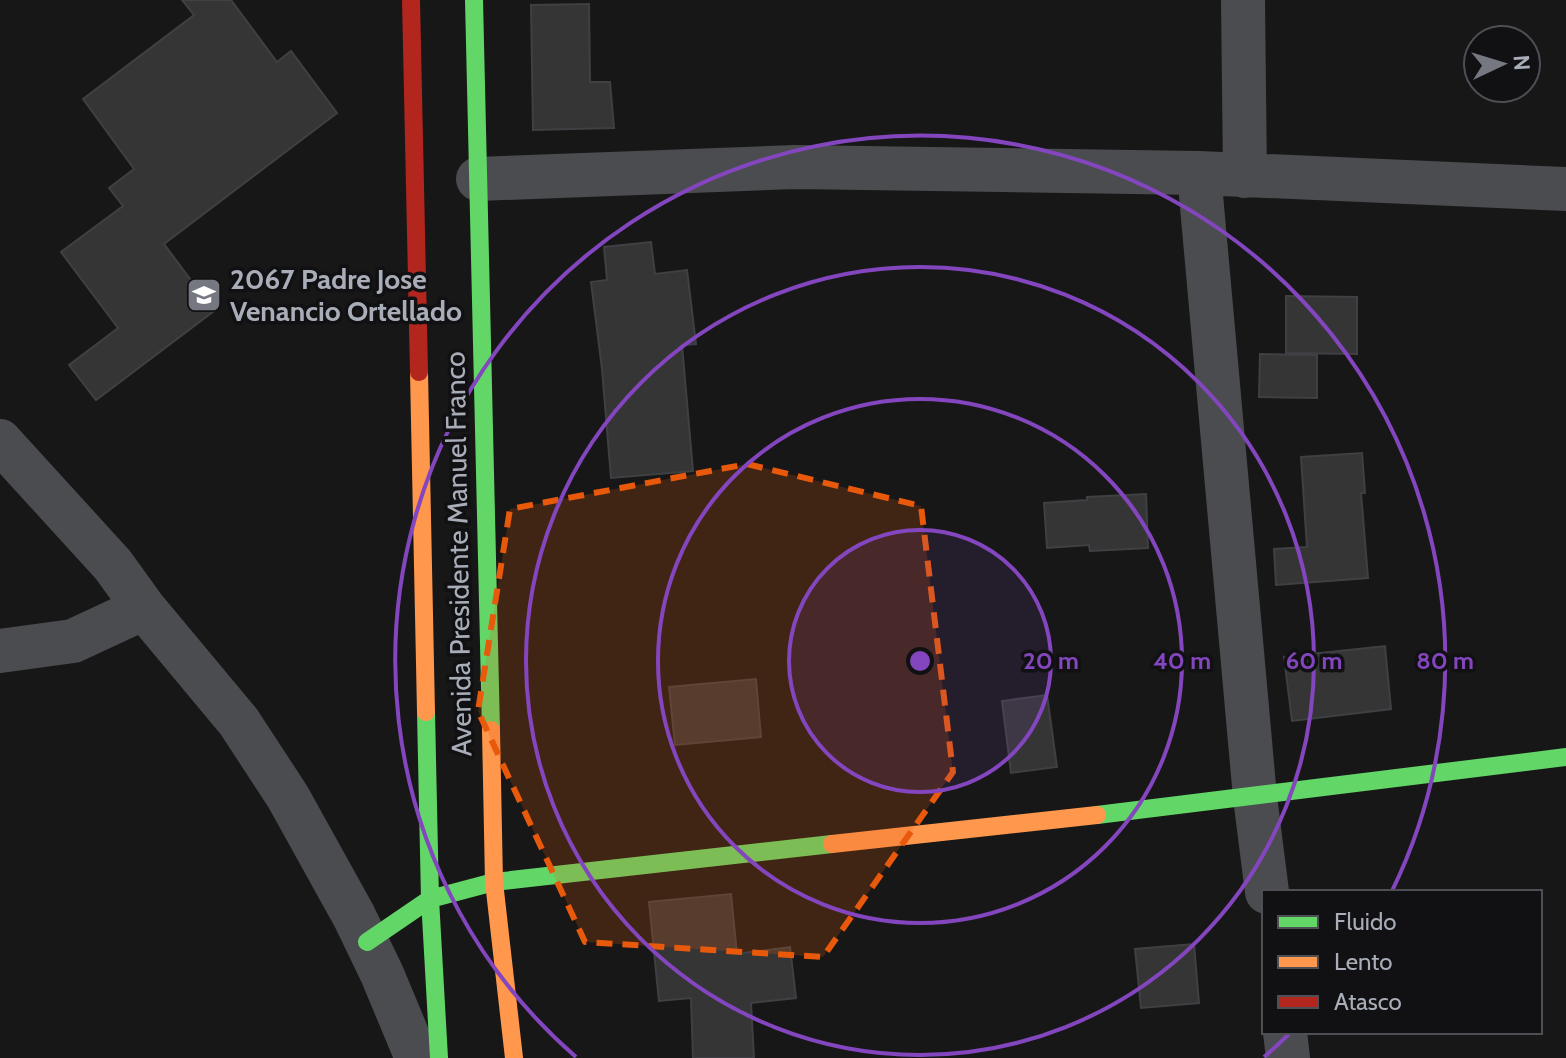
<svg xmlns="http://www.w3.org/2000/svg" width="1566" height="1058" font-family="Cabin,sans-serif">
	<rect width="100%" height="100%" fill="#171717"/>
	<!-- building -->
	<path fill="#353536" stroke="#3f4043" stroke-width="2" d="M 182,0 L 231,0 L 277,62 L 291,51 L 337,113 L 164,244 L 214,311 L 96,400 L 69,365 L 118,328 L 61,252 L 123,206 L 109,188 L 134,169 L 83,99 L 194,15 Z
		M 589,4 L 590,82 L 610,82 L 614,128 L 533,130 L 531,5 Z
		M 651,242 L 655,274 L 687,270 L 696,344 L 682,345 L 693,471 L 611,478 L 602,369 L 591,282 L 607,280 L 604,247 Z
		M 1286,296 L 1357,297 L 1357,354 L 1286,353 Z
		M 1260,354 L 1317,355 L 1317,398 L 1259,397 Z
		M 1362,453 L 1365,493 L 1361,493 L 1368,578 L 1276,585 L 1274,549 L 1307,547 L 1301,457 Z
		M 1146,494 L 1148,548 L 1090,551 L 1089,545 L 1047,548 L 1044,503 L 1087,500 L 1087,497 Z
		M 1385,646 L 1391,709 L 1292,721 L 1284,657 Z
		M 756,679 L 761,737 L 675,745 L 669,687 Z
		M 1047,695 L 1057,767 L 1011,773 L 1002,701 Z
		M 731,894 L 737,954 L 790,947 L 796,998 L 751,1003 L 754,1058 L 693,1058 L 691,998 L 659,1001 L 649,902 Z
		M 1194,944 L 1199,1003 L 1141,1008 L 1135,949 Z"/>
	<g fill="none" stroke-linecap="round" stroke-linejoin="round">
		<!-- street -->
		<path stroke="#4b4c50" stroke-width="44" d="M 1243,0 L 1245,176
			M 1199,173 L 1255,797 L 1267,892
			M 478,179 L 795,167 L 1199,173 L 1566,189
			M 0,441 L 113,565 L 144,608 L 239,722 L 288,797 L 354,916 L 382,974 L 417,1058
			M 0,651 L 73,641 L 144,608
			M 1285,1032 L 1288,1058"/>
		<!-- fast -->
		<path stroke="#63d668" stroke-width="18" d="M 474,0 L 491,730
			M 426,712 L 430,899 L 439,1058
			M 1097,815 L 1566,757
			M 367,942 L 430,899 L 494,882 L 832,844"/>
		<!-- slow -->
		<path stroke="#ff974d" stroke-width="18" d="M 419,372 L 426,712
			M 491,730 L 494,882 L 514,1058
			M 832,844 L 1097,815"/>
		<!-- jam -->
		<path stroke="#b3261e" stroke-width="18" d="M 411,0 L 419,372"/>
	</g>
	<!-- marked area -->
	<path fill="#e8590c" fill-opacity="0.2" stroke="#e8590c" stroke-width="6" stroke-dasharray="16 10" stroke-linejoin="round" d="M 747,464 L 921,506 L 953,772 L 823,957 L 585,942 L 478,711 L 510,509 Z"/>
	<!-- distance rings -->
	<circle cx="920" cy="661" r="131" fill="#8446be" fill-opacity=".12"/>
	<g fill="none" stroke="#8446be" stroke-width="4">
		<circle cx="920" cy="661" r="131"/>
		<circle cx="920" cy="661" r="262"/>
		<circle cx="920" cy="661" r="394"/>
		<path d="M1291 1032A525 525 0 0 1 1264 1057M576 1057A525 525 0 1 1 1392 891"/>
	</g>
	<!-- icons -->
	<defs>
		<g id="school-square" transform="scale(1.8)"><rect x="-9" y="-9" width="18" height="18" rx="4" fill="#757880" stroke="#111113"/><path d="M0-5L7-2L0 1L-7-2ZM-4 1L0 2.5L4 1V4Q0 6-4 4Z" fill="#fff"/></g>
	</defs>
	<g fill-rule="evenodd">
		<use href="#school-square" x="204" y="295"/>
	</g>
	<g text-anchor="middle" stroke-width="7" stroke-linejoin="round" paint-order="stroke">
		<!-- poi labels -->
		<g font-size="28" font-weight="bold" fill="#a8adb8" stroke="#111113" text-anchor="start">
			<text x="230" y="289">2067 Padre Jose<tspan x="230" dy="32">Venancio Ortellado</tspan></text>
		</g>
		<!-- street labels -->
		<g font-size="28" fill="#a8adb8" stroke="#111113">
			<text transform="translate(458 554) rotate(-91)" y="10">Avenida Presidente Manuel Franco</text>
		</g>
	</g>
	<circle cx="920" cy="661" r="12" fill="#8446be" stroke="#111113" stroke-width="4"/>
	<g font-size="24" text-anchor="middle" font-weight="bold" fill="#8446be" stroke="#111113" stroke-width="7" stroke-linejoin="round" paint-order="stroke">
		<text x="1051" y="669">20 m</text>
		<text x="1182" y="669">40 m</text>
		<text x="1314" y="669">60 m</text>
		<text x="1445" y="669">80 m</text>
	</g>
	<!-- legend -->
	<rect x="1262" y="890" width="280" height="144" fill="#111113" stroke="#4d4f55" stroke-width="2"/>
	<rect x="1278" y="916" width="40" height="12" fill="#63d668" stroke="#4d4f55" stroke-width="2"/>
	<text x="1334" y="930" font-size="24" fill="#a8adb8">Fluido</text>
	<rect x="1278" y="956" width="40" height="12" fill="#ff974d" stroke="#4d4f55" stroke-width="2"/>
	<text x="1334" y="970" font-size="24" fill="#a8adb8">Lento</text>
	<rect x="1278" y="996" width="40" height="12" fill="#b3261e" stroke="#4d4f55" stroke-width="2"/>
	<text x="1334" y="1010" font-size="24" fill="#a8adb8">Atasco</text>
	<!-- north arrow -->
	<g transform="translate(1502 64) rotate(86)"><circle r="38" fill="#111113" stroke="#4d4f55" stroke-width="2"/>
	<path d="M0-6L14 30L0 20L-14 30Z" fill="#757880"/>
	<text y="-12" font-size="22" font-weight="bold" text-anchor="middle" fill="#a8adb8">N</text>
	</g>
</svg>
